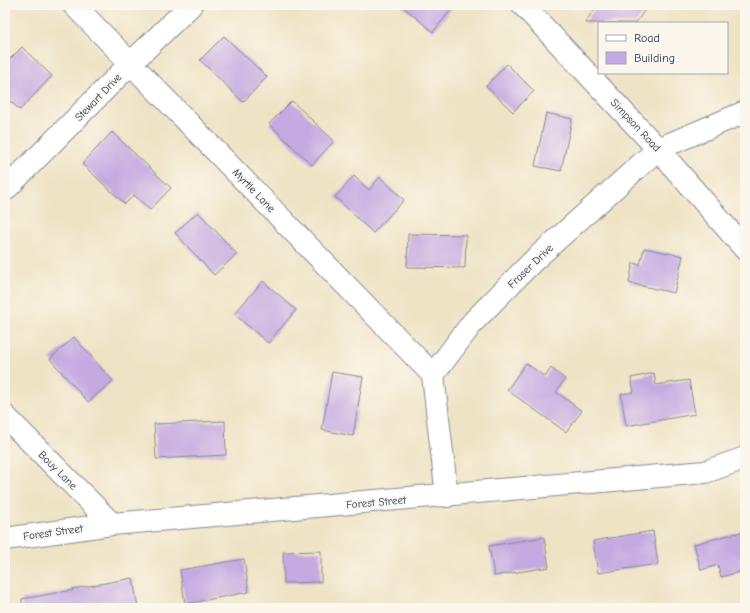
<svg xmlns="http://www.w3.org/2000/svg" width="750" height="613" font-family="'Comic Neue',sans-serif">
	<rect width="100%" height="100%" fill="#fbf7ec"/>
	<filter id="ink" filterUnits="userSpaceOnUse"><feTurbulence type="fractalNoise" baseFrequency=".025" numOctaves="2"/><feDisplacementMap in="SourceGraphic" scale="8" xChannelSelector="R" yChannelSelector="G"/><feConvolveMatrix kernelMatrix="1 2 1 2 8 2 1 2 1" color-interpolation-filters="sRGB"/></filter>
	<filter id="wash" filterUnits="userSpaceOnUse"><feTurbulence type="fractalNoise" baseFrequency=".012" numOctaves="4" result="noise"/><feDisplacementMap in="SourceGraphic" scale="16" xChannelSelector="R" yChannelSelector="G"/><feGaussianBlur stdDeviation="0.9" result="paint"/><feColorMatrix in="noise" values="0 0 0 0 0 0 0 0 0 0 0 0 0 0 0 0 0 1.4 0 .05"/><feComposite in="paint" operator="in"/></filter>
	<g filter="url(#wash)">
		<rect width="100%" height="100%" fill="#efe3c5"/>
		<g id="blocks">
			<!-- building -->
			<path fill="#c5a9e1" d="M 401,5 L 455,5 L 433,32 Z
				M 597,5 L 648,5 L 636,23 L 585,23 Z
				M 224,36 L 267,77 L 243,102 L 200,60 Z
				M 22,47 L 52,76 L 20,110 L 5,97 L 5,64 Z
				M 507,64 L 534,91 L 513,112 L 486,86 Z
				M 292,101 L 334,141 L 312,165 L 269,124 Z
				M 546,113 L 572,119 L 561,171 L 535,166 Z
				M 112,132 L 171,188 L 150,210 L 134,195 L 125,204 L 82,164 Z
				M 354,176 L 369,190 L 380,177 L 404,200 L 373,233 L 335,197 Z
				M 198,212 L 237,254 L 214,275 L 175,233 Z
				M 408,234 L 466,235 L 465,268 L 407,267 Z
				M 644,248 L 683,256 L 674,293 L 629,283 L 633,263 L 640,265 Z
				M 263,281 L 296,310 L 268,343 L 234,314 Z
				M 74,337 L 113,381 L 88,402 L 50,359 Z
				M 526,363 L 545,377 L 551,368 L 565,379 L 556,392 L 582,411 L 566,432 L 507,390 Z
				M 332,372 L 363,377 L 353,436 L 322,430 Z
				M 654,373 L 656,385 L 689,380 L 695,414 L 626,426 L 621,394 L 634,392 L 631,378 Z
				M 225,421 L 226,455 L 156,459 L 154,424 Z
				M 653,531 L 658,564 L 598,573 L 593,541 Z
				M 745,531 L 745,562 L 741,563 L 743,571 L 721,577 L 718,565 L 701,570 L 694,544 Z
				M 544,537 L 549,567 L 494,576 L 489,546 Z
				M 321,551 L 321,582 L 284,583 L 283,552 Z
				M 244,559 L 249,592 L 185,604 L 180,570 Z
				M 133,578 L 138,608 L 22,608 L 22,599 L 73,590 L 72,589 Z"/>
		</g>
	</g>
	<g filter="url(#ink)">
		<use href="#blocks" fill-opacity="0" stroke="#858992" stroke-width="1"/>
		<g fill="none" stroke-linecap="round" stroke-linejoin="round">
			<!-- minor casing -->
			<g stroke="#858992" stroke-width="24">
				<path id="minor" d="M 74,5 L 433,375
					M 523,5 L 658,149 L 745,249
					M 5,190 L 131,63 L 191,5
					M 5,416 L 112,524
					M 447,496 L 433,375 L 473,322 L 533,261 L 658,149 L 745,112
					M 5,539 L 112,524 L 705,472 L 745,458"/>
			</g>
			<!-- minor -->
			<use href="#minor" stroke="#fff" stroke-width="22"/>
		</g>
	</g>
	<g text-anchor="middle" stroke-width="3.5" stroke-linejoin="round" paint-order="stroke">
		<!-- street labels -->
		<g font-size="11" fill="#1b2f5e" stroke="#fbf7ec">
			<text transform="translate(98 97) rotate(-46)" y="4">Stewart Drive</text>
			<text transform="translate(636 125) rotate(47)" y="4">Simpson Road</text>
			<text transform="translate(254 190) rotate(46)" y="4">Myrtle Lane</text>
			<text transform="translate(530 266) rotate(-44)" y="4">Fraser Drive</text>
			<text transform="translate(58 470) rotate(45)" y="4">Bouy Lane</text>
			<text transform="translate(376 502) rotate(-5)" y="4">Forest Street</text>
			<text transform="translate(53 532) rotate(-8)" y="4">Forest Street</text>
		</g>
	</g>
	<!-- margin -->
	<rect width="750" height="613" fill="none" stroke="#fbf7ec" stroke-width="20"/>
	<!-- legend -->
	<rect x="598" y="22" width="130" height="52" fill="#fbf7ec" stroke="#a1a7b3"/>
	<rect x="606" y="35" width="20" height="6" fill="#ffffff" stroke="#a1a7b3"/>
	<text x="634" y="42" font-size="12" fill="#1b2f5e">Road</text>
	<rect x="606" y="52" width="20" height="12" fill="#c5a9e1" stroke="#a1a7b3"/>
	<text x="634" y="62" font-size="12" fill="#1b2f5e">Building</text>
</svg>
